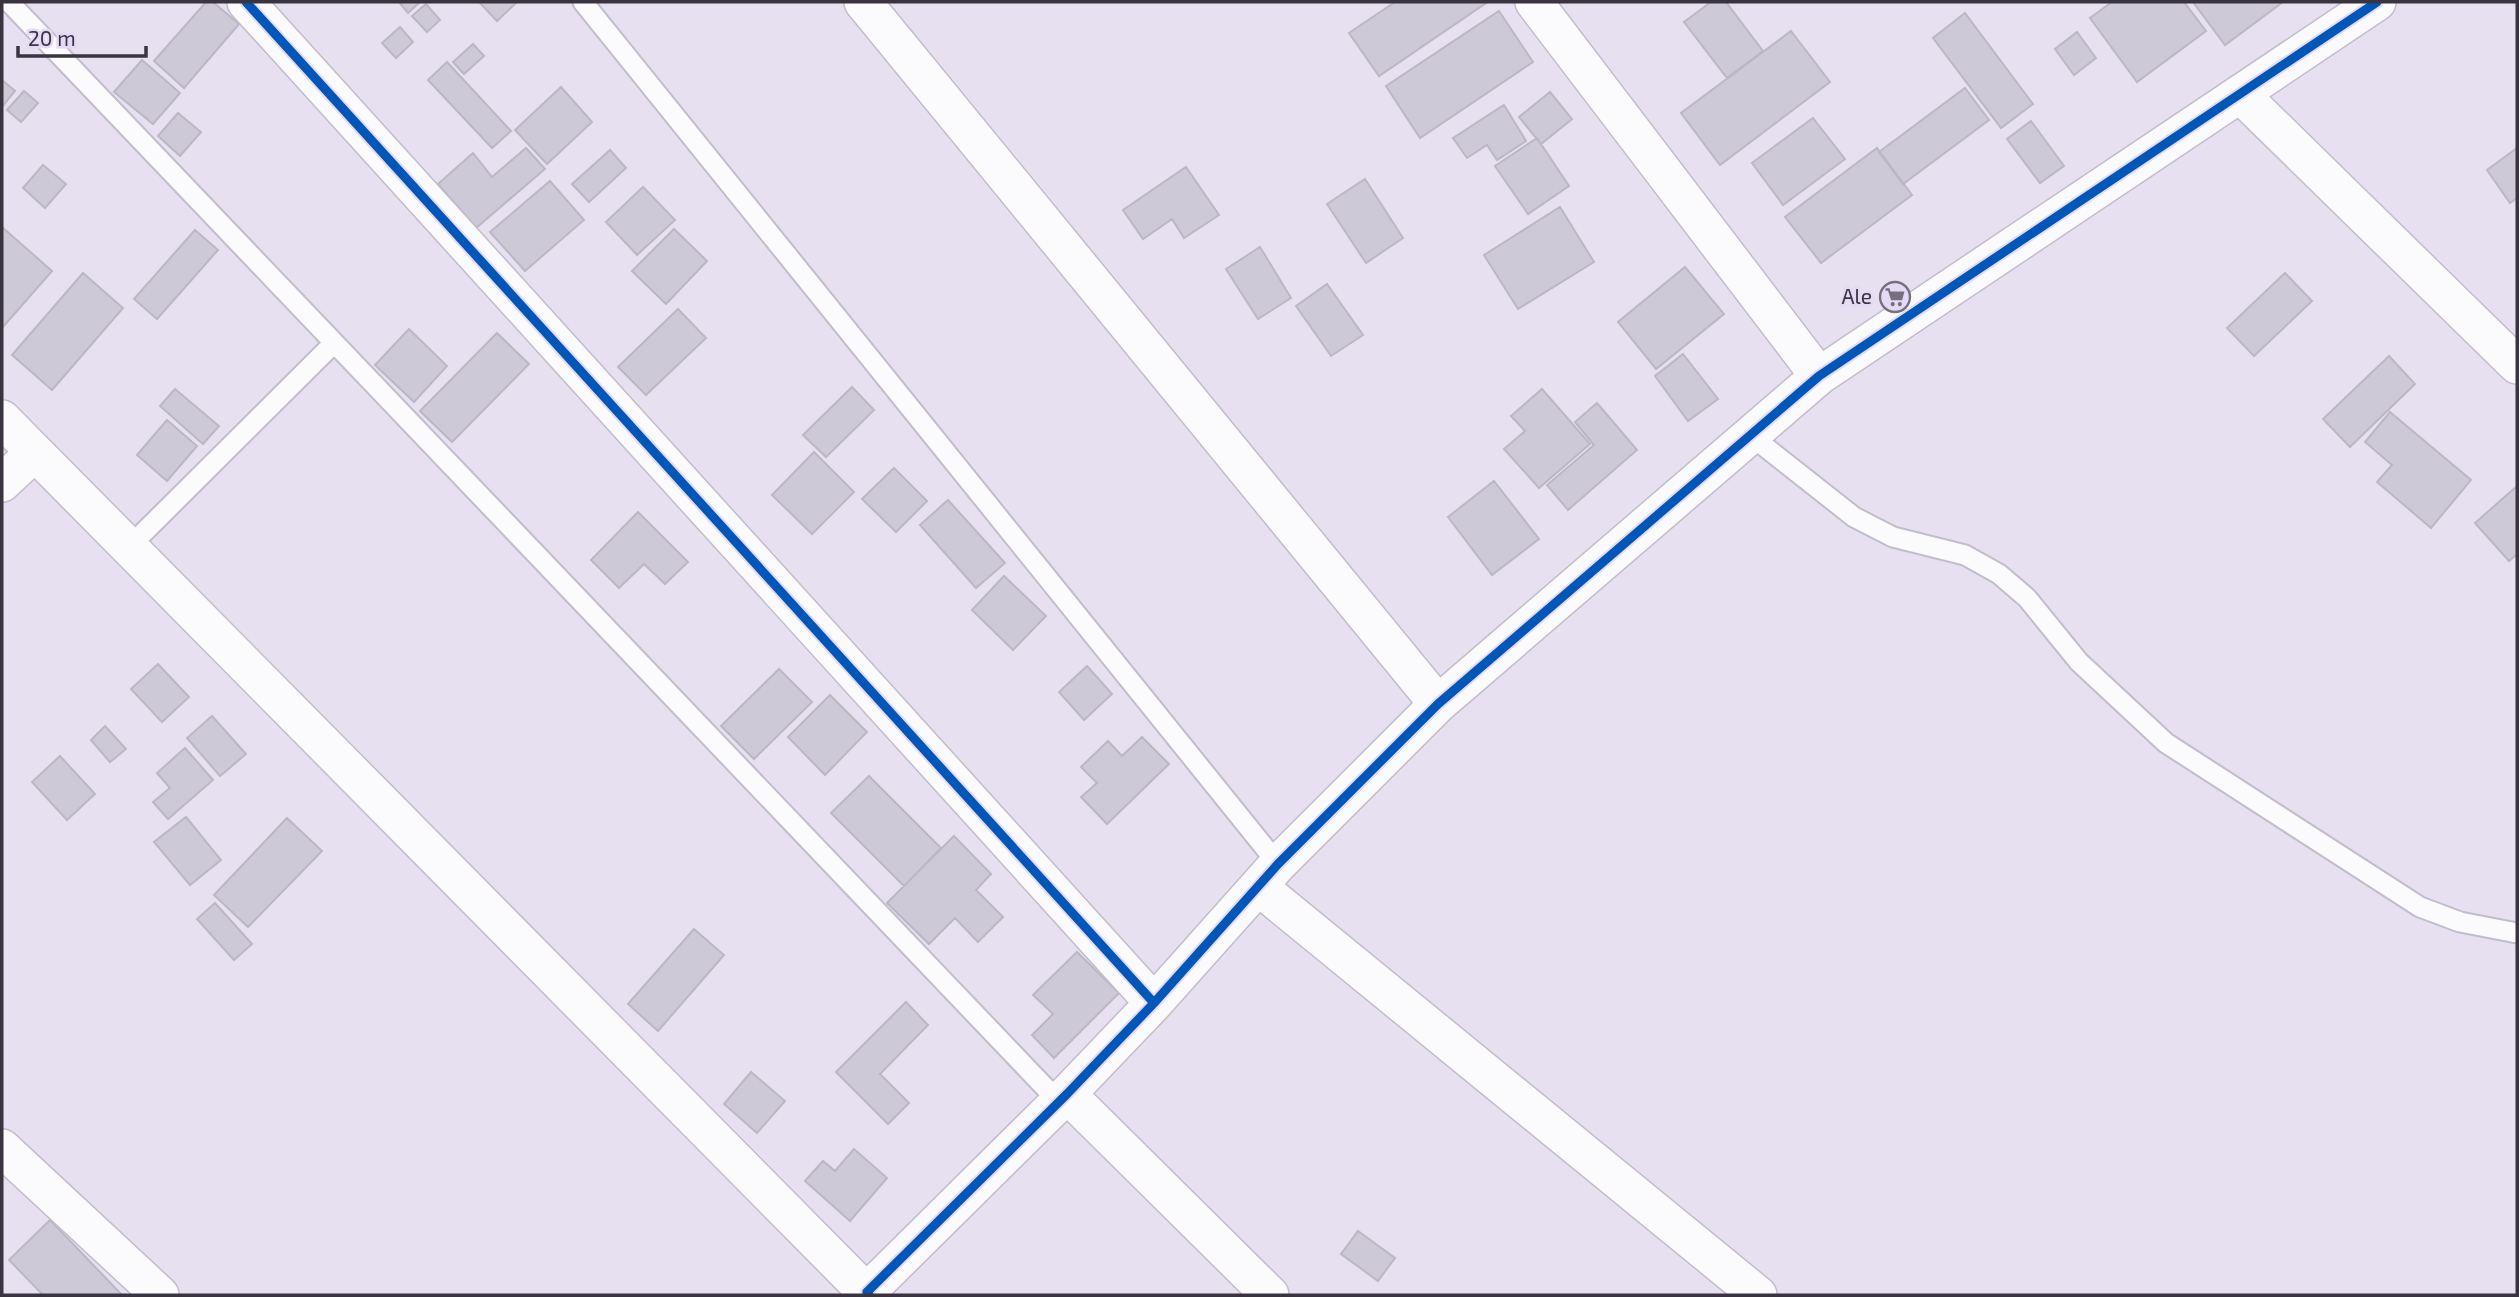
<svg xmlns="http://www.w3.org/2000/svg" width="2519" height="1297" font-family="'Exo 2',sans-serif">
	<rect width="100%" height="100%" fill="#e6e0f0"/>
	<!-- building -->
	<path fill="#cec9d6" stroke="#bcb7c4" stroke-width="2" d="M 206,2 L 213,2 L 239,24 L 184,88 L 154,61 Z
		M 399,2 L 420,2 L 408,13 Z
		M 479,2 L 517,2 L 497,21 Z
		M 1395,2 L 1485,2 L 1486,3 L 1379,76 L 1349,33 Z
		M 1711,2 L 1726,2 L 1763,51 L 1727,78 L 1684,22 Z
		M 2112,2 L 2184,2 L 2206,31 L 2137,82 L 2090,18 Z
		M 2193,2 L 2283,2 L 2225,45 Z
		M 426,4 L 440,20 L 427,32 L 412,16 Z
		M 1499,11 L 1533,62 L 1420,138 L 1386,86 Z
		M 1965,13 L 2033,104 L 2001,128 L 1933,38 Z
		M 400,27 L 413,42 L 396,58 L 382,43 Z
		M 1791,31 L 1830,82 L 1720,165 L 1681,113 Z
		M 2077,32 L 2096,58 L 2074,75 L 2055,49 Z
		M 473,44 L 484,56 L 464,74 L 453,62 Z
		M 142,60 L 180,93 L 153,124 L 114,92 Z
		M 447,62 L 511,131 L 492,148 L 428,80 Z
		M 2,80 L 15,91 L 2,107 Z
		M 561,87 L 592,122 L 547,164 L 515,130 Z
		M 1965,88 L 1989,120 L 1903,184 L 1879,152 Z
		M 24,91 L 38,103 L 21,122 L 7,110 Z
		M 1550,92 L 1572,119 L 1541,144 L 1519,117 Z
		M 1504,105 L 1526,141 L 1497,160 L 1487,145 L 1467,158 L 1453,138 Z
		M 178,113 L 201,132 L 180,156 L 158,136 Z
		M 1813,118 L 1845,159 L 1783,205 L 1752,163 Z
		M 2031,121 L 2064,166 L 2040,183 L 2007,139 Z
		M 1537,138 L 1569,186 L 1528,214 L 1495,166 Z
		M 526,148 L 545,169 L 476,228 L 438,184 L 473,153 L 492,177 Z
		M 1877,148 L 1912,195 L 1821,263 L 1785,217 Z
		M 2517,148 L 2517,198 L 2510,203 L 2487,170 Z
		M 610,150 L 626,168 L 589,202 L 572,184 Z
		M 43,165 L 66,184 L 45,208 L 23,188 Z
		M 1186,167 L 1219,215 L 1184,238 L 1172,219 L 1143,239 L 1123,210 Z
		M 1365,179 L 1403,238 L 1366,263 L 1327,204 Z
		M 550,181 L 584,220 L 525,271 L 490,232 Z
		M 643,187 L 675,220 L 637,255 L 606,222 Z
		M 1560,207 L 1594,262 L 1518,309 L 1484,255 Z
		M 2,227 L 52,271 L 2,328 Z
		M 674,229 L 707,261 L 666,304 L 632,271 Z
		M 195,230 L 218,250 L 157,319 L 134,299 Z
		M 1260,247 L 1291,298 L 1258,319 L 1226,269 Z
		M 1685,267 L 1724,314 L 1656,369 L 1618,322 Z
		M 83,273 L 123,308 L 52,390 L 12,355 Z
		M 2285,273 L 2312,301 L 2254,356 L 2227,328 Z
		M 1327,284 L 1363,335 L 1331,356 L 1296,306 Z
		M 678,309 L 706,338 L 646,395 L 618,367 Z
		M 409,329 L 447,366 L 414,402 L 375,365 Z
		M 497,333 L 529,364 L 452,442 L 420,411 Z
		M 1683,354 L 1718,399 L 1688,421 L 1655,376 Z
		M 2389,356 L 2415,384 L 2350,447 L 2323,419 Z
		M 852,387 L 874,410 L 826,457 L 803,435 Z
		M 175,389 L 219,426 L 203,444 L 160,406 Z
		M 1542,389 L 1590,444 L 1539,488 L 1504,449 L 1525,431 L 1511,416 Z
		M 1597,403 L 1637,450 L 1568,510 L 1547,485 L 1594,445 L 1575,422 Z
		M 2390,412 L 2471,480 L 2431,528 L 2377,482 L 2392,465 L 2365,442 Z
		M 167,420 L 197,446 L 167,481 L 137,455 Z
		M 814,452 L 854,492 L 812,534 L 772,495 Z
		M 894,468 L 927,501 L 896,532 L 862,499 Z
		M 1494,481 L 1539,539 L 1492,575 L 1448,517 Z
		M 2517,486 L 2517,554 L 2509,561 L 2475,523 Z
		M 948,500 L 1005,563 L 976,588 L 920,525 Z
		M 638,512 L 688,562 L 665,584 L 644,564 L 619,588 L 591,560 Z
		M 1004,576 L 1046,616 L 1013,650 L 972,610 Z
		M 158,664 L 189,697 L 162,722 L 131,689 Z
		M 1087,666 L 1112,694 L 1084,720 L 1059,692 Z
		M 779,669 L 812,702 L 754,759 L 721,726 Z
		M 830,695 L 867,732 L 825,775 L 788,737 Z
		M 212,716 L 246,754 L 220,776 L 187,738 Z
		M 105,726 L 126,749 L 110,762 L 91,740 Z
		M 1142,737 L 1169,764 L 1107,824 L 1081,797 L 1097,783 L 1081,767 L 1108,741 L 1122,756 Z
		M 185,748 L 213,780 L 168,819 L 153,802 L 170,788 L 157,773 Z
		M 60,756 L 95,794 L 67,820 L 32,782 Z
		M 869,776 L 941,848 L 904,886 L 831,813 Z
		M 186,817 L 221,860 L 190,885 L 154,842 Z
		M 287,818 L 322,851 L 248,927 L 214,895 Z
		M 954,836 L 991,874 L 976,890 L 1003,917 L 978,942 L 955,918 L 929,944 L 887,903 Z
		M 215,903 L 252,944 L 234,960 L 197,919 Z
		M 694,929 L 724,955 L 658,1031 L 628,1004 Z
		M 1077,952 L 1119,993 L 1054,1058 L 1032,1035 L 1053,1014 L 1033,995 Z
		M 906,1002 L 928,1025 L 880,1074 L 909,1103 L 888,1124 L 836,1072 Z
		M 751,1072 L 785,1101 L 757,1133 L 724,1104 Z
		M 854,1149 L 887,1178 L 850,1221 L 805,1181 L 823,1161 L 835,1171 Z
		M 50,1220 L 122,1295 L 43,1295 L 9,1260 Z
		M 1358,1231 L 1395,1258 L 1378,1281 L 1341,1254 Z"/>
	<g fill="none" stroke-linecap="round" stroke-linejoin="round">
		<!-- service casing -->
		<g stroke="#c2bdca" stroke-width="23">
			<path id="service" d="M 9,2 L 1059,1102
				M 583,2 L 1278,864
				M 1750,435 L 1854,517 L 1893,537 L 1965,555 L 1999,574 L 2027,598 L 2079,662 L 2166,743 L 2420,907 L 2460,922 L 2517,933
				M 128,548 L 334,343"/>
		</g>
		<!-- minor casing -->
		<g stroke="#c2bdca" stroke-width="40">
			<path id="minor" d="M 246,2 L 1154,1003
				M 863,2 L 1438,704
				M 1534,2 L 1819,376
				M 2240,94 L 2517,365
				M 2,419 L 869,1295
				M 2,483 L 34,453
				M 1259,887 L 1758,1295
				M 1067,1094 L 1270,1295
				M 2,1148 L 160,1295
				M 867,1292 L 1067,1094 L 1154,1003 L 1278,864 L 1438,704 L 1819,376 L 2377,2"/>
		</g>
		<!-- service -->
		<use href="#service" stroke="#fbfafd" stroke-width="19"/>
		<!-- minor -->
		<use href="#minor" stroke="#fbfafd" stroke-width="37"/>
		<!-- cycleway casing -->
		<g stroke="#e5daf6" stroke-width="13">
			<path id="cycleway" d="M 246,2 L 1154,1003
				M 869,1295 L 867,1292 L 1067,1094 L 1154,1003 L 1278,864 L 1438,704 L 1819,376 L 2377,2"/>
		</g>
		<!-- cycleway -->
		<use href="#cycleway" stroke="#0057b8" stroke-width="9"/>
	</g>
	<!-- icons -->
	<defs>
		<g id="supermarket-ring" transform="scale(1.575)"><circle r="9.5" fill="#e5daf6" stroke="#76707d" stroke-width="1.5"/><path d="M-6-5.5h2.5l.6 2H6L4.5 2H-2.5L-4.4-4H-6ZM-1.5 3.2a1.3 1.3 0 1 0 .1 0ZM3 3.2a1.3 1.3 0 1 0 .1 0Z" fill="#76707d"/></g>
	</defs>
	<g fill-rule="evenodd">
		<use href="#supermarket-ring" x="1895" y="297"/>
	</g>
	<g text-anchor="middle" stroke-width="5" stroke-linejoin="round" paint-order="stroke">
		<!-- poi labels -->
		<g font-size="21" fill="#39343f" stroke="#e5daf6" text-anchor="end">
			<text x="1872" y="304">Ale</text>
		</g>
	</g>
	<!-- border -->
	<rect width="2519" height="1297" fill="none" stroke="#39343f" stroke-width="7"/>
	<!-- scale -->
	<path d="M18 46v10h128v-10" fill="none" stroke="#39343f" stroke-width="3.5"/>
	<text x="28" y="46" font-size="21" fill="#39343f" stroke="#e5daf6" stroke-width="5" paint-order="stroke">20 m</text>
</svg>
